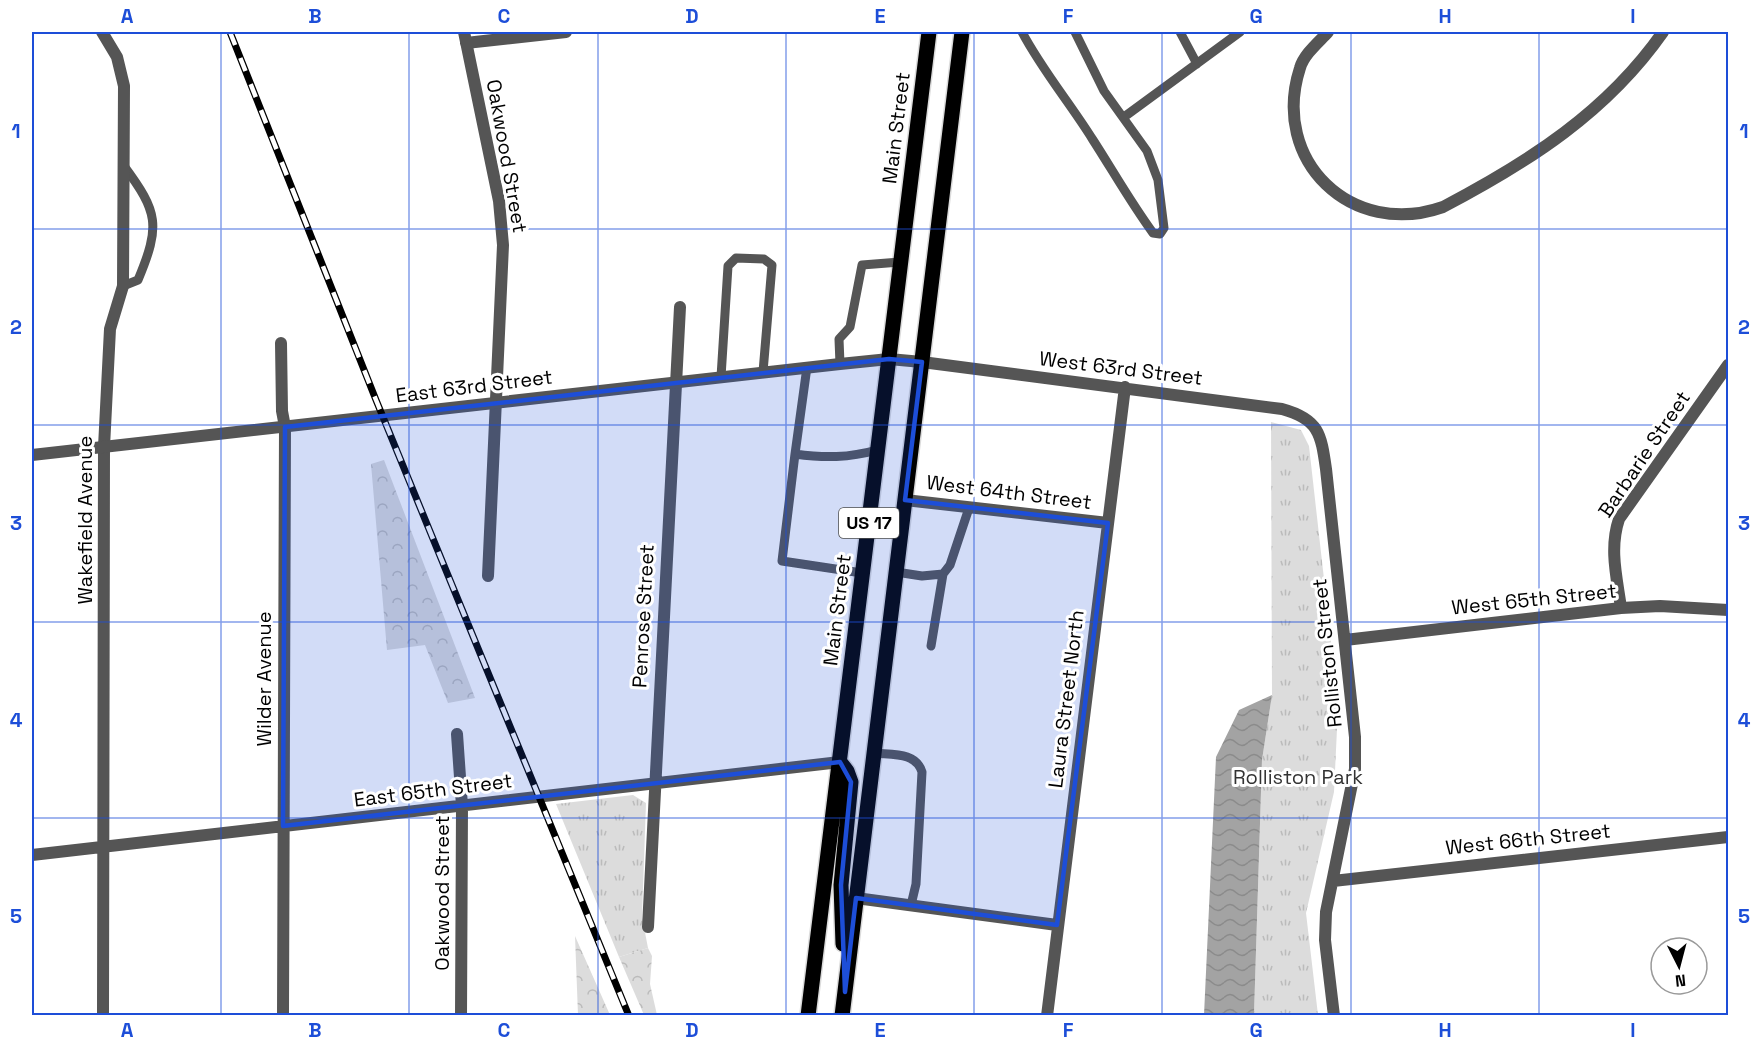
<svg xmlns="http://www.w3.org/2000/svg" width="1760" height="1047" font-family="'Space Grotesk',sans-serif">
	<defs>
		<pattern id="grass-tufts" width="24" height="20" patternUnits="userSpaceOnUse" patternTransform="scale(1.5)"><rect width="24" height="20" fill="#dcdcdc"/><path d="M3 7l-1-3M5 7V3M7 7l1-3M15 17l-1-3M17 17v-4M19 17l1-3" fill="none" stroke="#bbb"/></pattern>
		<pattern id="forest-crowns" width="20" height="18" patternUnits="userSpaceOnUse" patternTransform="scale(1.5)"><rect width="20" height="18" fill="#dcdcdc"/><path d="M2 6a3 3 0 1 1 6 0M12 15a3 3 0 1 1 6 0" fill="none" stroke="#bbb"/></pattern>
		<pattern id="water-waves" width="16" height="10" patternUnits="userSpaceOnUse" patternTransform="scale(1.5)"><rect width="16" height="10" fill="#a3a3a3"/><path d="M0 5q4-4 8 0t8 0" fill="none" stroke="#8b8b8b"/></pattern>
	</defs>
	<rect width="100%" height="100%" fill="#fff"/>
	<!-- grass -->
	<path fill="url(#grass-tufts)" d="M 1271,422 L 1301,430 L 1309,446 L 1332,650 L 1337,729 L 1334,792 L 1306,913 L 1318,1015 L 1254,1016 L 1262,760 L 1272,695 Z
		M 633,795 L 646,803 L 642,917 L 648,948 L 619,957 L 556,804 Z"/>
	<!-- forest -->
	<path fill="url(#forest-crowns)" d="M 384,460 L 475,698 L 448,703 L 425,645 L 387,650 L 371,464 Z
		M 575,936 L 610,1015 L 578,1015 Z
		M 648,948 L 652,956 L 650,984 L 657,1015 L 644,1015 L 619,957 Z"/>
	<!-- water -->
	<path fill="url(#water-waves)" d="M 1272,695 L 1262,760 L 1254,1015 L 1204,1015 L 1216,757 L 1239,710 Z"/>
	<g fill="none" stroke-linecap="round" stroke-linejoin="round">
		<!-- primary casing -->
		<g stroke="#dbdbdb" stroke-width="18">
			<path id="primary" d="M 840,762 L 847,771 L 851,782 L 841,885 L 843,944
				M 808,1016 L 929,32
				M 842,1016 L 962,32"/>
		</g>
		<!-- service -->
		<path stroke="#555" stroke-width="9" d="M 1022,32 C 1042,70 1070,103 1093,140 C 1113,171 1131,203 1153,233 L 1160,234 L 1164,228 L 1158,180 L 1147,151 L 1104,91 L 1075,32
			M 1180,32 L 1197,64
			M 1124,117 L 1240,32
			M 123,286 L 138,280 C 161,225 158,212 124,166
			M 840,364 L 839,339 L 850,327 L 862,265 L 900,262
			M 721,377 L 728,266 L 736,258 L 764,259 L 772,265 L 763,372
			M 795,454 L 807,367
			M 896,572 L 922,576 L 943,574 L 950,565 L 969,508
			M 862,573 L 782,561 L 795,454 C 824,458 849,458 877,450
			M 931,646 L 943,574
			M 874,753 C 892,755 916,752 922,772 L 916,884 L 911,905"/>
		<!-- minor -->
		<path stroke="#555" stroke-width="12" d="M 102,32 L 117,57 L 124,86 L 123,286 L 110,329 L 104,447 L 103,1016
			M 464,32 L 499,201 L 503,245 L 488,576
			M 1328,32 C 1319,42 1304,54 1300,68 C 1270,161 1352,239 1443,207 C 1529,162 1607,112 1663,32
			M 466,43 L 566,32
			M 281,343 L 282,411 L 285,427 L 283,1016
			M 922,362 L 1282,409 C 1319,419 1321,434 1326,469 L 1355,737 L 1355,769 L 1326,912 L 1325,940 L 1334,1016
			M 905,500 L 1108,523
			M 1621,608 C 1617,578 1609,549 1619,519 L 1728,365
			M 1345,640 L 1621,608 L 1660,606 L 1728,610
			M 457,734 L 462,806 L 461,1016
			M 32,855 L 840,762
			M 1333,881 L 1728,837
			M 856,898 L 1057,925
			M 648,927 L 680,307
			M 1047,1016 L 1125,387"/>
		<!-- tertiary -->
		<path stroke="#555" stroke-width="12" d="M 32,455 L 840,364 L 889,359 L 922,362"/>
		<!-- primary -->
		<use href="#primary" stroke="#000" stroke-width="15"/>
		<!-- rail casing -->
		<g stroke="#000" stroke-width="7">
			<path id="rail" d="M 230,32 L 376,400 L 629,1016"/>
		</g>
		<!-- rail -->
		<use href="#rail" stroke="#fff" stroke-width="4.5" stroke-dasharray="14" stroke-linecap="butt"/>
	</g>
	<!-- marked area -->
	<path fill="#1d4ed8" fill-opacity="0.2" stroke="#1d4ed8" stroke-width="4.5" stroke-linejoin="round" d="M 889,359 L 922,362 L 905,500 L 1108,523 L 1057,925 L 856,898 L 845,992 L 841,885 L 851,782 L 840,762 L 283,826 L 285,427 Z"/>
	<!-- grid -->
	<path fill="none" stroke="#1d4ed8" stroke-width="1.5" stroke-opacity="0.55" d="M 221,32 L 221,1016M 409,32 L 409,1016M 598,32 L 598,1016M 786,32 L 786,1016M 974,32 L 974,1016M 1162,32 L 1162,1016M 1351,32 L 1351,1016M 1539,32 L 1539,1016M 32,229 L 1728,229M 32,425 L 1728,425M 32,622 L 1728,622M 32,818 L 1728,818"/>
	<g text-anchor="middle" stroke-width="6" stroke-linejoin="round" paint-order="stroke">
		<!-- shield labels -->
		<rect fill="#fff" stroke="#4c4c4c" stroke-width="1.5" x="839" y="508" width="60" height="30" rx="4.5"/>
		<g font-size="18" font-weight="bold" fill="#000">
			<text x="869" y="529">US 17</text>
		</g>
		<!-- street labels -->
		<g font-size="20" fill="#000" stroke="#fff">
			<text transform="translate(896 128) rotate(-83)" y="7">Main Street</text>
			<text transform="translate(507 156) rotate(80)" y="7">Oakwood Street</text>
			<text transform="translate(1121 368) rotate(7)" y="7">West 63rd Street</text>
			<text transform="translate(474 386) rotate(-7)" y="7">East 63rd Street</text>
			<text transform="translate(1644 454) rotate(-56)" y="7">Barbarie Street</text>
			<text transform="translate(1009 492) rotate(7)" y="7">West 64th Street</text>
			<text transform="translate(85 520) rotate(-90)" y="7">Wakefield Avenue</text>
			<text transform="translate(1534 599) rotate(-6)" y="7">West 65th Street</text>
			<text transform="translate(837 610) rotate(-83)" y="7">Main Street</text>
			<text transform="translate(643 616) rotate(-87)" y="7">Penrose Street</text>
			<text transform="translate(1327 653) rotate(-96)" y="7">Rolliston Street</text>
			<text transform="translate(264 679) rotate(-90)" y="7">Wilder Avenue</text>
			<text transform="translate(1066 699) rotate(-83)" y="7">Laura Street North</text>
			<text transform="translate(433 790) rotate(-7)" y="7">East 65th Street</text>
			<text transform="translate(1528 839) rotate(-6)" y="7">West 66th Street</text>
			<text transform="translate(442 893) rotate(-90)" y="7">Oakwood Street</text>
		</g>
		<!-- park labels -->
		<g font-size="20" fill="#333" stroke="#fff">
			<text x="1298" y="784">Rolliston Park</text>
		</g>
	</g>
	<!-- border -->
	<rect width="1760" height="1047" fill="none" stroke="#ffffff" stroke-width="66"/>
	<!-- north arrow -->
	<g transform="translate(1679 966) rotate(174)"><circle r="28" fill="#ffffff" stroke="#999999" stroke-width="1.5"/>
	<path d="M0-4.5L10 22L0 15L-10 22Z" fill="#000000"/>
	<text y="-9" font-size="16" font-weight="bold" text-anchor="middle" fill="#000000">N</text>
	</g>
	<rect x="33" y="33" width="1694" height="981" fill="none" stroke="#1d4ed8" stroke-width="2"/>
	<g font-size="20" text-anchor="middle" font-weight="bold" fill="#1d4ed8">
		<text x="127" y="23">A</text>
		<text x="315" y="23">B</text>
		<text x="504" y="23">C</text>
		<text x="692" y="23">D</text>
		<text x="880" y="23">E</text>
		<text x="1068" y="23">F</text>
		<text x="1256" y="23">G</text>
		<text x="1445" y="23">H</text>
		<text x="1633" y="23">I</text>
		<text x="16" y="138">1</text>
		<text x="1744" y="138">1</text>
		<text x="16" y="334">2</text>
		<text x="1744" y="334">2</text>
		<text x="16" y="530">3</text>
		<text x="1744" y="530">3</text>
		<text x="16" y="727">4</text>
		<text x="1744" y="727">4</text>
		<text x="16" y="923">5</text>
		<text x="1744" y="923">5</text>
		<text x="127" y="1037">A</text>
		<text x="315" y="1037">B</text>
		<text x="504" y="1037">C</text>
		<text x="692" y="1037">D</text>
		<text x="880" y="1037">E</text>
		<text x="1068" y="1037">F</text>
		<text x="1256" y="1037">G</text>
		<text x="1445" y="1037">H</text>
		<text x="1633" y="1037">I</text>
	</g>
</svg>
